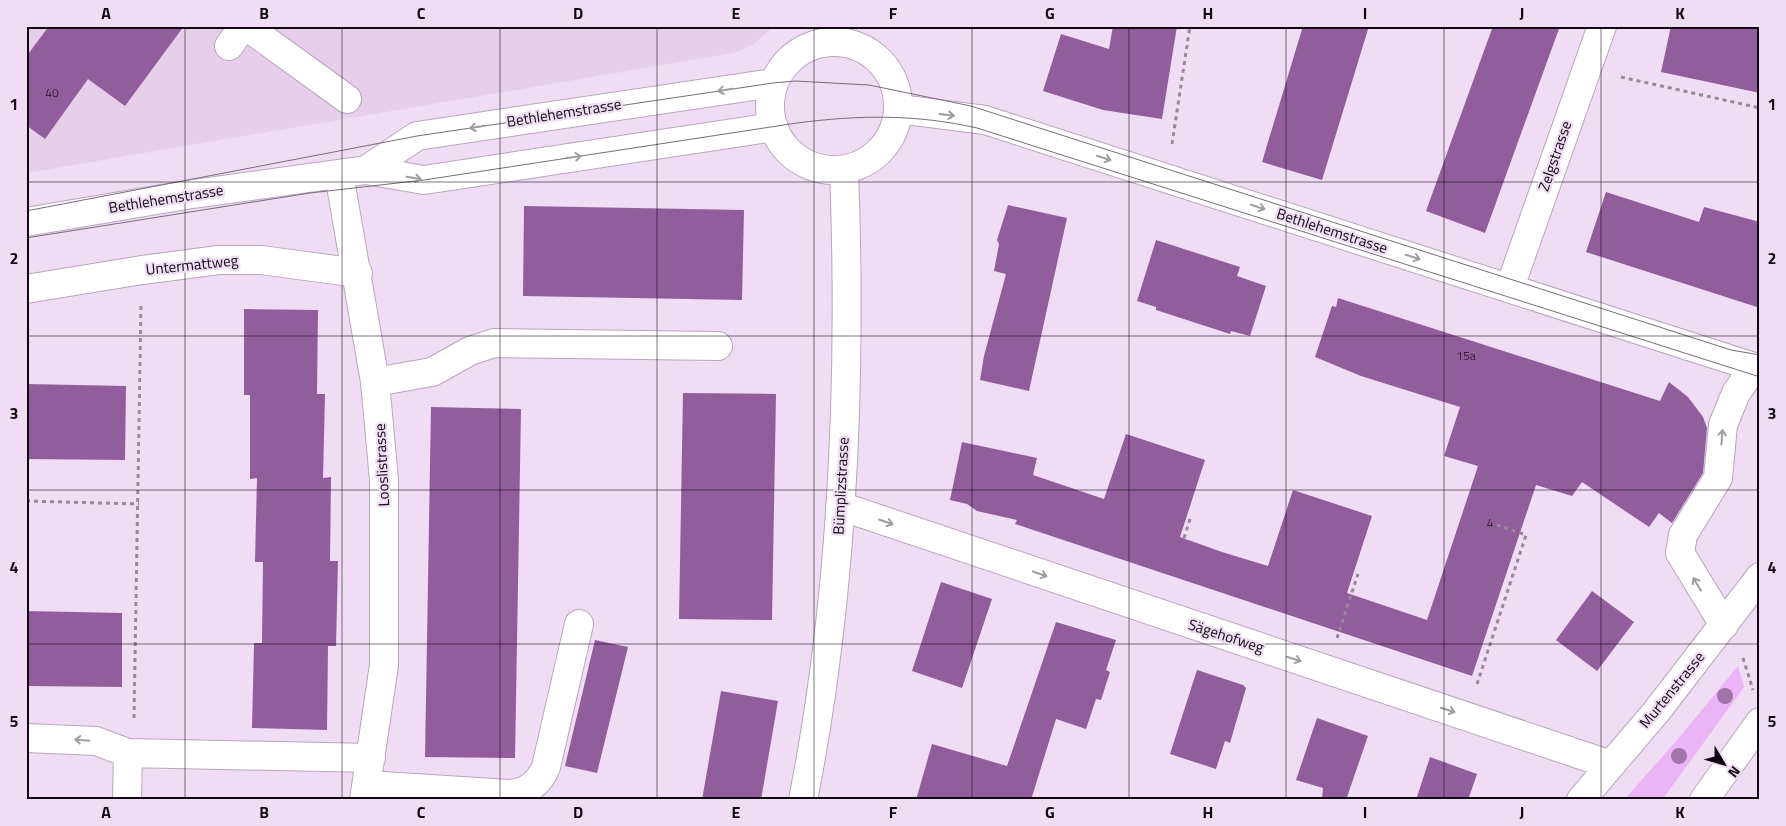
<svg xmlns="http://www.w3.org/2000/svg" width="1786" height="826" font-family="'Titillium Web',sans-serif">
	<rect width="100%" height="100%" fill="#f0dcf4"/>
	<!-- built -->
	<path fill="#e7cfec" d="M 26,26 L 774,26 L 754,44 L 734,53 L 26,173 Z"/>
	<!-- green -->
	<path fill="#ebb4f6" d="M 1738,666 L 1744,687 L 1662,800 L 1624,800 L 1678,739 Z"/>
	<!-- building -->
	<path fill="#915d9c" d="M 49,26 L 184,26 L 125,106 L 88,79 L 45,139 L 26,125 L 26,57 Z
		M 1113,26 L 1177,26 L 1162,119 L 1103,110 L 1043,91 L 1061,34 L 1109,49 Z
		M 1303,26 L 1369,26 L 1322,180 L 1262,162 Z
		M 1493,26 L 1560,26 L 1485,233 L 1426,211 Z
		M 1671,26 L 1760,26 L 1760,93 L 1661,72 Z
		M 1606,192 L 1699,222 L 1704,207 L 1760,222 L 1760,308 L 1586,252 Z
		M 1008,205 L 1067,218 L 1029,391 L 980,380 L 984,356 L 1006,274 L 994,271 L 999,244 L 997,240 Z
		M 524,206 L 744,210 L 742,300 L 523,296 Z
		M 1156,240 L 1240,267 L 1237,276 L 1266,286 L 1250,336 L 1231,331 L 1230,334 L 1156,310 L 1156,307 L 1137,301 Z
		M 1338,298 L 1660,401 L 1669,382 L 1688,397 L 1703,417 L 1707,428 L 1703,473 L 1672,523 L 1659,513 L 1649,527 L 1582,482 L 1572,496 L 1536,485 L 1472,676 L 1015,524 L 1017,520 L 977,511 L 967,504 L 950,500 L 962,442 L 1037,458 L 1033,475 L 1104,499 L 1126,434 L 1205,460 L 1180,537 L 1222,552 L 1268,566 L 1293,490 L 1372,516 L 1347,593 L 1427,620 L 1478,466 L 1444,456 L 1460,407 L 1361,376 L 1315,357 L 1332,306 L 1336,307 Z
		M 244,309 L 318,310 L 317,394 L 325,394 L 323,478 L 331,477 L 330,561 L 338,561 L 336,646 L 328,646 L 327,730 L 252,728 L 254,643 L 262,643 L 263,562 L 255,562 L 257,478 L 250,479 L 250,395 L 244,395 Z
		M 26,384 L 126,386 L 125,460 L 26,459 Z
		M 683,393 L 776,394 L 772,620 L 679,619 Z
		M 431,407 L 521,409 L 515,758 L 425,757 Z
		M 941,582 L 992,599 L 962,688 L 912,671 Z
		M 1592,591 L 1634,622 L 1597,671 L 1556,640 Z
		M 26,611 L 122,613 L 122,687 L 26,686 Z
		M 1056,622 L 1116,640 L 1106,670 L 1110,672 L 1101,700 L 1096,699 L 1086,729 L 1056,719 L 1031,800 L 916,800 L 932,744 L 1007,766 Z
		M 595,640 L 628,647 L 597,773 L 565,766 Z
		M 1197,670 L 1243,685 L 1246,688 L 1230,743 L 1225,741 L 1216,769 L 1170,754 Z
		M 721,691 L 778,701 L 761,800 L 702,800 Z
		M 1317,718 L 1368,736 L 1346,800 L 1322,800 L 1323,788 L 1296,780 Z
		M 1430,757 L 1477,774 L 1468,800 L 1416,800 Z"/>
	<g fill="none" stroke-linecap="round" stroke-linejoin="round">
		<!-- minor casing -->
		<g stroke="#b8a6bc" stroke-width="30">
			<path id="minor" d="M 246,26 L 347,99
				M770 106a64 64 0 1 1 128 0a64 64 0 1 1-128 0Z
				M 229,46 L 243,26
				M 899,109 L 985,120 L 1754,367 L 1760,371
				M 366,170 L 417,136 L 773,83
				M 339,174 L 375,382 L 384,480 L 384,665 L 364,800
				M 26,222 L 186,195 L 366,170 L 424,180 L 774,127
				M 1510,287 L 1602,26
				M 26,289 L 142,270 L 219,260 L 261,260 L 358,273
				M 375,382 L 432,372 L 470,351 L 494,343 L 718,346
				M 840,506 L 1611,765
				M 1724,625 L 1680,553 L 1683,535 L 1718,478 L 1723,425 L 1736,393 L 1754,367
				M 26,738 L 96,741 L 128,753 L 371,758
				M 367,785 L 511,794 C 528,792 540,782 546,767 L 579,624
				M 127,800 L 128,753
				M 803,800 C 844,593 852,380 844,170
				M 1581,800 L 1656,712 L 1760,577
				M 1704,800 L 1760,722"/>
		</g>
		<!-- path -->
		<path stroke="#968799" stroke-width="3" stroke-dasharray="4 4" stroke-linecap="butt" d="M 1621,77 L 1760,108
			M 1172,144 L 1190,26
			M 26,501 L 139,504
			M 1184,538 L 1190,519
			M 1337,638 L 1358,574
			M 1743,658 L 1753,690
			M 1477,684 L 1526,535 L 1497,525
			M 134,718 L 141,305"/>
		<!-- minor -->
		<use href="#minor" stroke="#fff" stroke-width="28"/>
		<!-- tram -->
		<path stroke="#796c7b" stroke-width="1" d="M 26,211 L 417,136 L 773,83 L 795,81 L 869,85 L 971,106 L 1731,350 L 1760,355
			M 26,238 L 310,193 L 424,180 L 797,123 C 859,115 915,114 977,128 L 1760,377"/>
	</g>
	<!-- trees -->
	<g fill="#a174aa">
		<circle cx="1725" cy="696" r="8"/>
		<circle cx="1679" cy="756" r="8"/>
	</g>
	<!-- one-way arrows -->
	<defs><path id="oneway-shaft" d="M-6 0H5M1.5-3L5.5 0L1.5 3" fill="none" stroke-width="1.6" stroke-linecap="round" stroke-linejoin="round" transform="scale(1.25)"/></defs>
	<g stroke="#9f9da0">
		<use href="#oneway-shaft" transform="translate(725 90) rotate(171)"/>
		<use href="#oneway-shaft" transform="translate(947 115) rotate(7)"/>
		<use href="#oneway-shaft" transform="translate(477 127) rotate(171)"/>
		<use href="#oneway-shaft" transform="translate(574 157) rotate(-8)"/>
		<use href="#oneway-shaft" transform="translate(1104 158) rotate(18)"/>
		<use href="#oneway-shaft" transform="translate(414 178) rotate(9)"/>
		<use href="#oneway-shaft" transform="translate(1258 207) rotate(18)"/>
		<use href="#oneway-shaft" transform="translate(1413 257) rotate(18)"/>
		<use href="#oneway-shaft" transform="translate(1722 437) rotate(-85)"/>
		<use href="#oneway-shaft" transform="translate(886 522) rotate(19)"/>
		<use href="#oneway-shaft" transform="translate(1040 574) rotate(19)"/>
		<use href="#oneway-shaft" transform="translate(1697 584) rotate(-121)"/>
		<use href="#oneway-shaft" transform="translate(1294 659) rotate(18)"/>
		<use href="#oneway-shaft" transform="translate(1448 710) rotate(18)"/>
		<use href="#oneway-shaft" transform="translate(82 740) rotate(-175)"/>
	</g>
	<!-- grid -->
	<path fill="none" stroke="#100911" stroke-width="1" stroke-opacity="0.55" d="M 185,26 L 185,800M 342,26 L 342,800M 500,26 L 500,800M 657,26 L 657,800M 814,26 L 814,800M 972,26 L 972,800M 1129,26 L 1129,800M 1286,26 L 1286,800M 1444,26 L 1444,800M 1601,26 L 1601,800M 26,182 L 1760,182M 26,336 L 1760,336M 26,490 L 1760,490M 26,644 L 1760,644"/>
	<g text-anchor="middle" stroke-width="4.5" stroke-linejoin="round" paint-order="stroke">
		<!-- number labels -->
		<g font-size="12" fill="#301e34">
			<text x="52" y="97">40</text>
			<text x="1466" y="360">15a</text>
			<text x="1490" y="527">4</text>
		</g>
		<!-- street labels -->
		<g font-size="15" fill="#100911" stroke="#f0dcf4">
			<text transform="translate(564 113) rotate(-9)" y="5">Bethlehemstrasse</text>
			<text transform="translate(1555 156) rotate(-71)" y="5">Zelgstrasse</text>
			<text transform="translate(166 199) rotate(-9)" y="5">Bethlehemstrasse</text>
			<text transform="translate(1332 231) rotate(18)" y="5">Bethlehemstrasse</text>
			<text transform="translate(192 265) rotate(-6)" y="5">Untermattweg</text>
			<text transform="translate(382 465) rotate(-93)" y="5">Looslistrasse</text>
			<text transform="translate(841 486) rotate(-87)" y="5">Bümplizstrasse</text>
			<text transform="translate(1226 636) rotate(18)" y="5">Sägehofweg</text>
			<text transform="translate(1672 690) rotate(-51)" y="5">Murtenstrasse</text>
		</g>
	</g>
	<!-- border -->
	<rect width="1786" height="826" fill="none" stroke="#f0dcf4" stroke-width="55"/>
	<!-- north arrow -->
	<g transform="translate(1724 764) rotate(128)" stroke="#f0dcf4" stroke-width="4" paint-order="stroke">
	<path d="M0-4L9 19L0 12L-9 19Z" fill="#100911"/>
	<text y="-8" font-size="14" font-weight="bold" text-anchor="middle" fill="#100911">N</text>
	</g>
	<rect x="28" y="28" width="1730" height="770" fill="none" stroke="#100911" stroke-width="2"/>
	<g font-size="16" text-anchor="middle" font-weight="bold" fill="#100911">
		<text x="106" y="19">A</text>
		<text x="264" y="19">B</text>
		<text x="421" y="19">C</text>
		<text x="578" y="19">D</text>
		<text x="736" y="19">E</text>
		<text x="893" y="19">F</text>
		<text x="1050" y="19">G</text>
		<text x="1208" y="19">H</text>
		<text x="1365" y="19">I</text>
		<text x="1522" y="19">J</text>
		<text x="1680" y="19">K</text>
		<text x="14" y="110">1</text>
		<text x="1772" y="110">1</text>
		<text x="14" y="264">2</text>
		<text x="1772" y="264">2</text>
		<text x="14" y="419">3</text>
		<text x="1772" y="419">3</text>
		<text x="14" y="573">4</text>
		<text x="1772" y="573">4</text>
		<text x="14" y="727">5</text>
		<text x="1772" y="727">5</text>
		<text x="106" y="818">A</text>
		<text x="264" y="818">B</text>
		<text x="421" y="818">C</text>
		<text x="578" y="818">D</text>
		<text x="736" y="818">E</text>
		<text x="893" y="818">F</text>
		<text x="1050" y="818">G</text>
		<text x="1208" y="818">H</text>
		<text x="1365" y="818">I</text>
		<text x="1522" y="818">J</text>
		<text x="1680" y="818">K</text>
	</g>
</svg>
